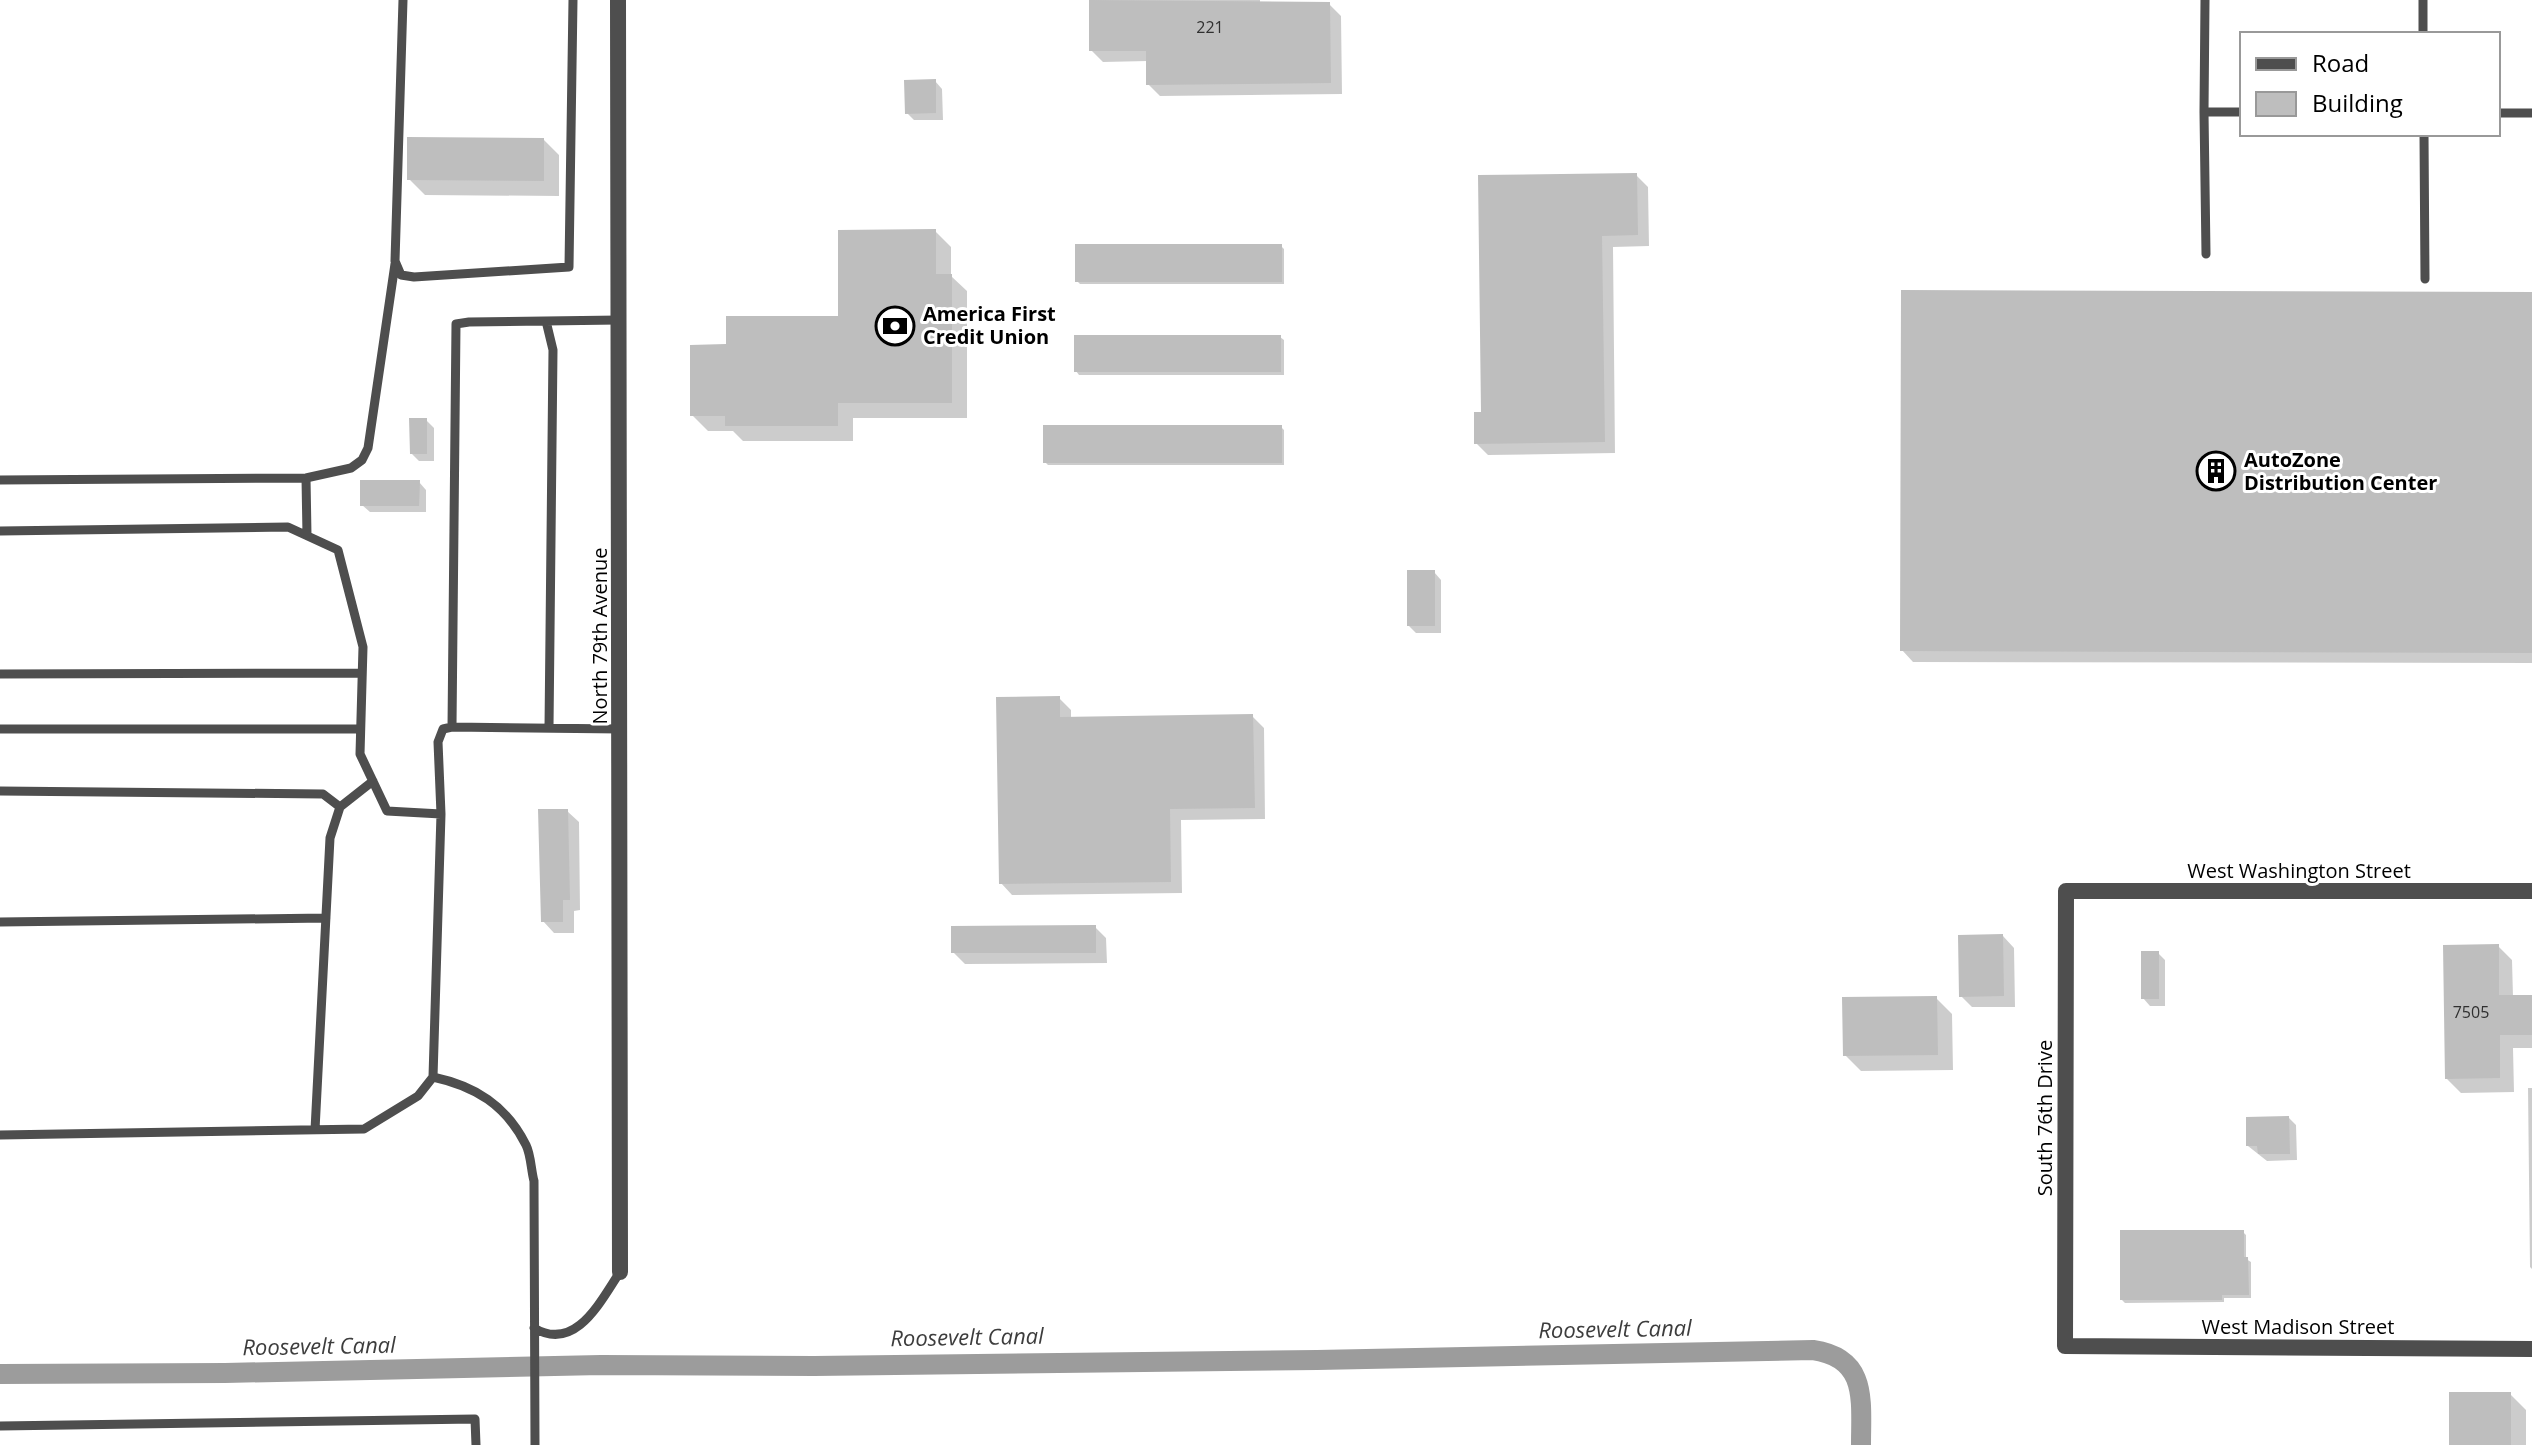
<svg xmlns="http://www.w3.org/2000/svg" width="2532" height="1445" font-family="'Open Sans',sans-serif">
	<rect width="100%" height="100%" fill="#fff"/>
	<!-- shadow -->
	<path fill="#0003" d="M 1091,0 L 1260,0 L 1260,5 L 1329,4 L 1341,16 L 1342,94 L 1160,96 L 1148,84 L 1148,61 L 1103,62 L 1091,50 Z
		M 935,81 L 942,89 L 943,120 L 914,120 L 907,113 Z
		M 544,140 L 559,155 L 559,196 L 425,195 L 409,179 Z
		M 1636,175 L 1648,187 L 1649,246 L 1613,247 L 1615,453 L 1488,455 L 1476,443 L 1483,414 Z
		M 935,231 L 951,247 L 951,276 L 967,291 L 967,418 L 853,418 L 853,441 L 743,441 L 733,431 L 708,431 L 692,415 L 728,346 L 840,318 Z
		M 1281,246 L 1284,249 L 1284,284 L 1080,284 L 1077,281 Z
		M 2532,294 L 2532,663 L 1913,662 L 1902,650 Z
		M 1280,337 L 1284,340 L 1284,375 L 1079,375 L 1076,371 Z
		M 426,420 L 434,428 L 434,461 L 419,461 L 412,454 Z
		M 1281,427 L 1284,430 L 1284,465 L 1048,465 L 1045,462 Z
		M 419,482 L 426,490 L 426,512 L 370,512 L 362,505 Z
		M 1434,572 L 1441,580 L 1441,633 L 1416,633 L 1409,626 Z
		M 1059,698 L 1071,710 L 1071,719 L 1252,716 L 1264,728 L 1265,819 L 1181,820 L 1182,893 L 1012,895 L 1001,883 Z
		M 567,811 L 579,822 L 580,910 L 574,911 L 574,933 L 554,933 L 543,921 Z
		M 1095,927 L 1106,938 L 1107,963 L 965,964 L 953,952 Z
		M 2003,936 L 2014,948 L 2015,1007 L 1972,1007 L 1961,996 Z
		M 2498,946 L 2512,960 L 2513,997 L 2532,997 L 2532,1048 L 2513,1048 L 2514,1092 L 2461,1093 L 2447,1079 Z
		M 2158,953 L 2165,960 L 2165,1006 L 2150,1006 L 2143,998 Z
		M 1936,998 L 1952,1014 L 1953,1070 L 1861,1071 L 1845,1055 Z
		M 2528,1088 L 2532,1088 L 2532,1269 L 2530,1267 Z
		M 2289,1118 L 2296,1125 L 2297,1160 L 2267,1161 L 2248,1146 Z
		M 2243,1232 L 2246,1235 L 2246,1259 L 2251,1262 L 2251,1298 L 2224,1298 L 2224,1302 L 2125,1303 L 2122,1300 Z
		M 2510,1394 L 2526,1410 L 2526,1445 L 2451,1445 Z"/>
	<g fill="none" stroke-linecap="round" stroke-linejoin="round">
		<!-- canal -->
		<path stroke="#9c9c9c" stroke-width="20" d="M 0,1374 L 225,1373 L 601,1365 L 814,1366 L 1317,1360 L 1813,1350 C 1868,1358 1861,1400 1861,1445"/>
	</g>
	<!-- building -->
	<path fill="#bebebe" d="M 1089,0 L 1330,2 L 1331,83 L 1146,85 L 1146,51 L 1089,51 Z
		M 936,79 L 936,113 L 905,114 L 904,80 Z
		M 407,137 L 544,138 L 544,181 L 407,180 Z
		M 1637,173 L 1638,235 L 1602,236 L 1605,442 L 1474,444 L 1474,412 L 1481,412 L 1478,175 Z
		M 936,229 L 936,274 L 952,274 L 952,403 L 838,403 L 838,426 L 725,426 L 725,416 L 690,416 L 690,345 L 726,344 L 726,316 L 838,316 L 838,230 Z
		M 1075,244 L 1282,244 L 1282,282 L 1075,282 Z
		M 1901,290 L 2532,292 L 2532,653 L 1900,651 Z
		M 1074,335 L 1281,335 L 1281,372 L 1074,372 Z
		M 409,418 L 427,418 L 427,454 L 410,454 Z
		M 1043,425 L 1282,425 L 1282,463 L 1043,463 Z
		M 360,480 L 420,480 L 419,506 L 360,506 Z
		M 1407,570 L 1435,570 L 1435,626 L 1407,626 Z
		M 1060,696 L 1060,717 L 1253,714 L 1255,808 L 1170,809 L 1171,882 L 999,884 L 996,697 Z
		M 538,809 L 568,809 L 570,900 L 563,900 L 563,922 L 541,922 Z
		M 1096,925 L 1096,953 L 951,953 L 951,926 Z
		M 2003,934 L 2004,996 L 1959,997 L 1958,935 Z
		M 2499,944 L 2499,995 L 2532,995 L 2532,1035 L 2500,1035 L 2500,1078 L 2445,1079 L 2443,945 Z
		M 2141,951 L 2159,951 L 2159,999 L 2141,999 Z
		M 1937,996 L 1938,1055 L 1843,1056 L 1842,997 Z
		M 2289,1116 L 2290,1154 L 2258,1154 L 2257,1146 L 2246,1146 L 2246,1117 Z
		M 2120,1230 L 2244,1230 L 2244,1257 L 2248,1257 L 2249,1295 L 2222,1295 L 2222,1300 L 2120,1300 Z
		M 2449,1392 L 2511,1392 L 2511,1445 L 2449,1445 Z"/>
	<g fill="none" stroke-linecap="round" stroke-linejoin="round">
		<!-- service -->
		<path stroke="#4e4e4e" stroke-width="9" d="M 403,0 L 395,261 L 401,275 L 414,277 L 569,267 L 573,0
			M 2205,0 L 2204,112 L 2242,112
			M 2423,0 L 2423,34
			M 2204,112 L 2206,254
			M 2498,113 L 2532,113
			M 2424,134 L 2425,279
			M 546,321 L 553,350 L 549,728
			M 306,478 L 307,535
			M 0,480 L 306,478 L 351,468 L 362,460 L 368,448 L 395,264
			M 0,531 L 288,527 L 338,550 L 363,647 L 360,754 L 387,811 L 441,814
			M 0,674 L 362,673
			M 452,727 L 456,324 L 469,322 L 619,320
			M 0,729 L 360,729
			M 0,791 L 323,794 L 340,807
			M 0,922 L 326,918
			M 433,1077 C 475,1086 506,1105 526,1145 C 531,1155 531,1170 534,1181 L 535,1445
			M 315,1130 L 330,838 L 340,807 L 373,781
			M 0,1135 L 364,1129 L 418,1096 L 433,1077 L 441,814 L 438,742 L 443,729 L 452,727 L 621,729
			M 534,1328 C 576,1353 601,1300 620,1272
			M 0,1426 L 475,1419 L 476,1445"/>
		<!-- minor -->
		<path stroke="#4e4e4e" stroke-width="16" d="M 2532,891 L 2066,891 L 2065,1346 L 2532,1349"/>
		<!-- tertiary -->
		<path stroke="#4e4e4e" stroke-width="16" d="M 618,0 L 620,1272"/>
	</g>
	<!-- icons -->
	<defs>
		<g id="bank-ring" transform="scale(2)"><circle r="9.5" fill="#fff" stroke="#000" stroke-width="1.5"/><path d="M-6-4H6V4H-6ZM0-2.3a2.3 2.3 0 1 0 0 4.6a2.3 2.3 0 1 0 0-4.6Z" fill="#000"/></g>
		<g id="building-ring" transform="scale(2)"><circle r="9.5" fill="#fff" stroke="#000" stroke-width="1.5"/><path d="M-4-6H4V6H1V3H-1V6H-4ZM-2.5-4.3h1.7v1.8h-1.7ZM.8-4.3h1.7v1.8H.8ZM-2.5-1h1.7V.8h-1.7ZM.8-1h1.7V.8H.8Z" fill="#000"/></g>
	</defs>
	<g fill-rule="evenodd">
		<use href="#bank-ring" x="895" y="326"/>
		<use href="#building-ring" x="2216" y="471"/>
	</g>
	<g text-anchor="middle" stroke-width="6" stroke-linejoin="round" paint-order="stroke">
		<!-- number labels -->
		<g font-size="16" fill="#303030">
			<text x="1210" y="33">221</text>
			<text x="2471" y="1018">7505</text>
		</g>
		<!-- poi labels -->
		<g font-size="20" font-weight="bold" fill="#000" stroke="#fff" text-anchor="start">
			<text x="923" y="321">America First<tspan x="923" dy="23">Credit Union</tspan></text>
			<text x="2244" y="467">AutoZone<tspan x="2244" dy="23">Distribution Center</tspan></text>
		</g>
		<!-- street labels -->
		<g font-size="20" fill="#000" stroke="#fff">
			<text transform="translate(600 636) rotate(-90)" y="7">North 79th Avenue</text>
			<text x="2299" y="878">West Washington Street</text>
			<text transform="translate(2045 1118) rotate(-90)" y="7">South 76th Drive</text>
			<text x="2298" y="1334">West Madison Street</text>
		</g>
		<!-- water labels -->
		<g font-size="22" font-style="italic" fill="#3d3d3d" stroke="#fff">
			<text transform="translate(1615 1329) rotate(-1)" y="8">Roosevelt Canal</text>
			<text transform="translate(967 1337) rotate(-1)" y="8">Roosevelt Canal</text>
			<text transform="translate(319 1346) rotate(-1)" y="8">Roosevelt Canal</text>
		</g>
	</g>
	<!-- legend -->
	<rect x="2240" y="32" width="260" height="104" fill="#ffffff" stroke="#999999" stroke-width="2"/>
	<rect x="2256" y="58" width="40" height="12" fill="#4e4e4e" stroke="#999999" stroke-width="2"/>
	<text x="2312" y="72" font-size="24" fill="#000000">Road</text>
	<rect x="2256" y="92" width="40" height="24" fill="#bebebe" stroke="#999999" stroke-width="2"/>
	<text x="2312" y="112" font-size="24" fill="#000000">Building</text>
</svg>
